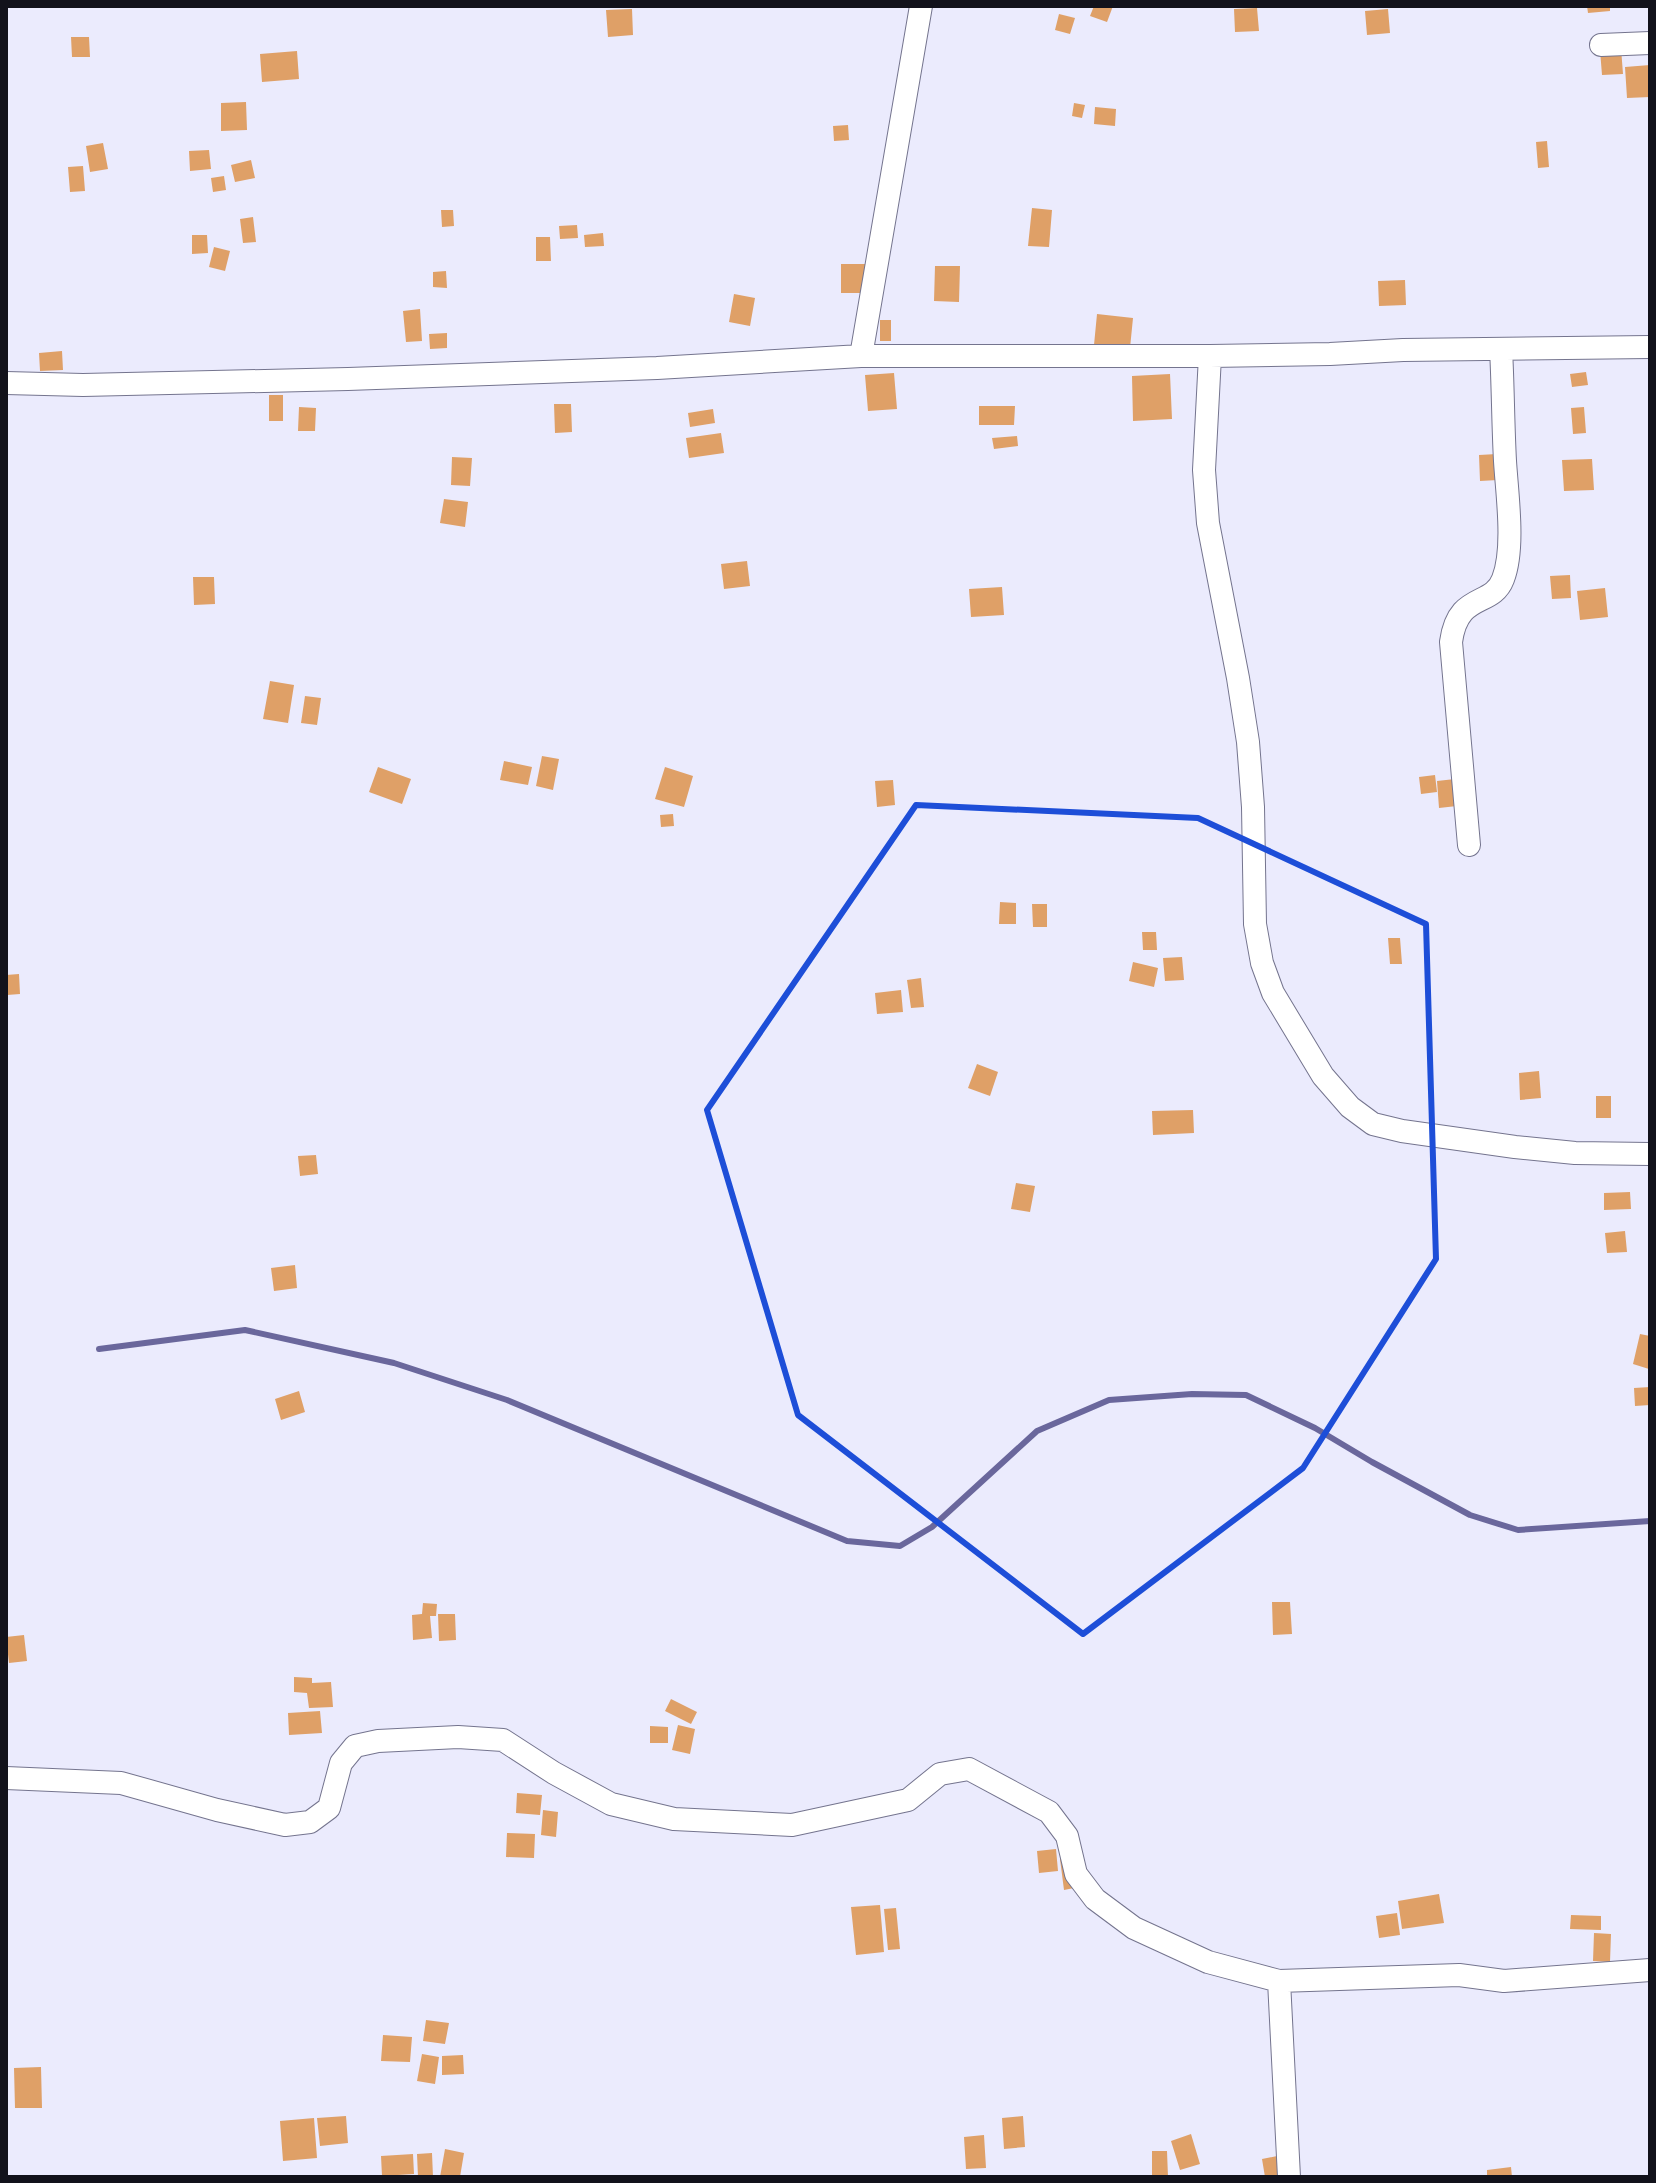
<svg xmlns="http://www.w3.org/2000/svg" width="1656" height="2183" font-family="Lato,sans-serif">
	<rect width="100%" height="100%" fill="#ebebfd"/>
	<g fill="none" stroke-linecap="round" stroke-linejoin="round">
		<!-- stream -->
		<path stroke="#6a679c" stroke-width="6" d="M 99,1349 L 245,1330 L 394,1363 L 507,1400 L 847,1541 L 900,1546 L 932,1527 L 1037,1431 L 1109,1400 L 1192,1394 L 1246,1395 L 1315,1428 L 1372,1462 L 1470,1515 L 1518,1530 L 1650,1521"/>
	</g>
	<!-- building -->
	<path fill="#dfa067" d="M 1094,6 L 1113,6 L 1107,22 L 1090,16 Z
		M 1587,6 L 1610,6 L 1610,11 L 1588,13 Z
		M 1257,8 L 1259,31 L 1235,32 L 1234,9 Z
		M 632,9 L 633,35 L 608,37 L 606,10 Z
		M 1388,9 L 1390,33 L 1367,35 L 1365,11 Z
		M 1059,14 L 1075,18 L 1070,34 L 1055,30 Z
		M 71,37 L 89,37 L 90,57 L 72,57 Z
		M 1621,48 L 1623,74 L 1602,75 L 1600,50 Z
		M 297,51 L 299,79 L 262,82 L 260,54 Z
		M 1650,65 L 1650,97 L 1627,98 L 1625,67 Z
		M 246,102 L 247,130 L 221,131 L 221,103 Z
		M 1074,103 L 1085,105 L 1082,118 L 1072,116 Z
		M 1095,107 L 1116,109 L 1115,126 L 1094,124 Z
		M 848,125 L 849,140 L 834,141 L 833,126 Z
		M 1547,141 L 1549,167 L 1538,168 L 1536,142 Z
		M 103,143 L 108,169 L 90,172 L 86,146 Z
		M 209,150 L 211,169 L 190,171 L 189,151 Z
		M 251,160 L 255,178 L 235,182 L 231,165 Z
		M 83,166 L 85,191 L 70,192 L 68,167 Z
		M 224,176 L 226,190 L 213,192 L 211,178 Z
		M 1032,208 L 1052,210 L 1049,247 L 1028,246 Z
		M 441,210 L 453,210 L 454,226 L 442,227 Z
		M 253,217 L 256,242 L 243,243 L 240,219 Z
		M 577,225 L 578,238 L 560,239 L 559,226 Z
		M 603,233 L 604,246 L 585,247 L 584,235 Z
		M 192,235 L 207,235 L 208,253 L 192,254 Z
		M 536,237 L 550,237 L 551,261 L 536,261 Z
		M 214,247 L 230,251 L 225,271 L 209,267 Z
		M 841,264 L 867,264 L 867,293 L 841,293 Z
		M 935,266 L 960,266 L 959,302 L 934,301 Z
		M 446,271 L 447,288 L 433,287 L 433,272 Z
		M 1405,280 L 1406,305 L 1379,306 L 1378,281 Z
		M 734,294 L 755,298 L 750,326 L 729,322 Z
		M 420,309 L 422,341 L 406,342 L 403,311 Z
		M 1097,314 L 1133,318 L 1130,348 L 1094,345 Z
		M 880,320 L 891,320 L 891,341 L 880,341 Z
		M 447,333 L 447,348 L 430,349 L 429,334 Z
		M 62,351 L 63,370 L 40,371 L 39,353 Z
		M 1586,372 L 1588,385 L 1572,387 L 1570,374 Z
		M 894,373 L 897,409 L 868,411 L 865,375 Z
		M 1170,374 L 1172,419 L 1133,421 L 1132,376 Z
		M 269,395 L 283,395 L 283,421 L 269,421 Z
		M 554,404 L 571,404 L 572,432 L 555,433 Z
		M 979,406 L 1015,406 L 1014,425 L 979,425 Z
		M 299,407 L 316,408 L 315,431 L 298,431 Z
		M 1584,407 L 1586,433 L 1573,434 L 1571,408 Z
		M 713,409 L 715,423 L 690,427 L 688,413 Z
		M 721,433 L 724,453 L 689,458 L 686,438 Z
		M 1017,436 L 1018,446 L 994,449 L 992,438 Z
		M 1497,454 L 1498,480 L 1480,481 L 1479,455 Z
		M 452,457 L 472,458 L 470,486 L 451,485 Z
		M 1592,459 L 1594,490 L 1564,491 L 1562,460 Z
		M 444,499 L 468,502 L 465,527 L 440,523 Z
		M 747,561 L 750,586 L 724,589 L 721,564 Z
		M 1570,575 L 1571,598 L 1552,599 L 1550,576 Z
		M 193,577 L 214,577 L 215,604 L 194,605 Z
		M 1002,587 L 1004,615 L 971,617 L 969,589 Z
		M 1605,588 L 1608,617 L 1580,620 L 1577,591 Z
		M 270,681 L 294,685 L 288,723 L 263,719 Z
		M 305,696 L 321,698 L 317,725 L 301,723 Z
		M 542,756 L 559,759 L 553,790 L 536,786 Z
		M 504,761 L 532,767 L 528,785 L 500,780 Z
		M 378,767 L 411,779 L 402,804 L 369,792 Z
		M 665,767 L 693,776 L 684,807 L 655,799 Z
		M 1435,775 L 1437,792 L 1421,794 L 1419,777 Z
		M 1455,779 L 1457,806 L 1439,808 L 1437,781 Z
		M 893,780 L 895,805 L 877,807 L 875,781 Z
		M 673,814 L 674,826 L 661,827 L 660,815 Z
		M 1000,902 L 1016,903 L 1016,924 L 999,924 Z
		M 1032,904 L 1047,904 L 1047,927 L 1033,927 Z
		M 1142,932 L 1156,932 L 1157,950 L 1143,950 Z
		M 1388,938 L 1400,938 L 1402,964 L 1390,964 Z
		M 1182,957 L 1184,980 L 1165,981 L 1163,958 Z
		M 1133,962 L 1158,968 L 1154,987 L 1129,981 Z
		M 19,974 L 20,994 L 7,995 L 6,975 Z
		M 921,978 L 924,1007 L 911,1008 L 907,980 Z
		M 901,990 L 903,1012 L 877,1014 L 875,993 Z
		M 977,1064 L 998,1072 L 990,1096 L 968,1088 Z
		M 1539,1071 L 1541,1098 L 1520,1100 L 1519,1073 Z
		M 1596,1096 L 1611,1096 L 1611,1118 L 1596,1118 Z
		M 1193,1110 L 1194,1133 L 1153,1135 L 1152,1111 Z
		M 316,1155 L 318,1174 L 300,1176 L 298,1156 Z
		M 1016,1183 L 1035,1186 L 1030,1212 L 1011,1209 Z
		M 1630,1192 L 1631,1209 L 1604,1210 L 1604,1193 Z
		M 1625,1231 L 1627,1252 L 1607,1253 L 1605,1233 Z
		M 295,1265 L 297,1288 L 274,1291 L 271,1268 Z
		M 1640,1334 L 1650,1336 L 1649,1369 L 1633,1364 Z
		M 1650,1387 L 1650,1405 L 1635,1406 L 1634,1388 Z
		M 299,1391 L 305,1412 L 281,1420 L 275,1399 Z
		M 1272,1602 L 1290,1602 L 1292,1634 L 1273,1635 Z
		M 423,1603 L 437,1604 L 436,1616 L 430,1616 L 432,1638 L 413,1640 L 412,1615 L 422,1614 Z
		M 438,1614 L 455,1614 L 456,1640 L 439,1641 Z
		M 24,1635 L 27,1661 L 9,1663 L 6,1637 Z
		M 294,1677 L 312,1678 L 312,1683 L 331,1682 L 333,1707 L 309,1708 L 307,1693 L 294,1692 Z
		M 671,1699 L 697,1712 L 691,1724 L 665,1711 Z
		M 320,1711 L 322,1733 L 289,1735 L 288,1713 Z
		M 678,1725 L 695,1729 L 690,1754 L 672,1750 Z
		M 650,1726 L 668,1727 L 668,1743 L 650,1743 Z
		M 517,1793 L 542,1795 L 540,1815 L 516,1813 Z
		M 543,1810 L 558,1812 L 556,1837 L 541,1835 Z
		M 507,1833 L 535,1834 L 534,1858 L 506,1857 Z
		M 1056,1849 L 1058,1871 L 1039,1873 L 1037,1851 Z
		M 1071,1858 L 1074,1888 L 1064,1890 L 1060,1859 Z
		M 1439,1894 L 1444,1923 L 1402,1929 L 1398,1901 Z
		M 880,1905 L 884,1952 L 856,1955 L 851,1907 Z
		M 896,1908 L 900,1949 L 888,1950 L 884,1909 Z
		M 1397,1913 L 1400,1935 L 1379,1938 L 1376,1916 Z
		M 1571,1915 L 1601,1916 L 1601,1930 L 1570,1929 Z
		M 1594,1933 L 1611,1934 L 1610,1962 L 1593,1961 Z
		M 426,2020 L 449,2023 L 445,2044 L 423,2041 Z
		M 383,2035 L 412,2037 L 410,2062 L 381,2061 Z
		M 422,2054 L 439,2057 L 435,2084 L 417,2081 Z
		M 463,2055 L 464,2074 L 442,2075 L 442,2056 Z
		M 41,2067 L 42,2108 L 15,2108 L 14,2068 Z
		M 346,2116 L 348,2143 L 320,2146 L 317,2118 Z
		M 1023,2116 L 1025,2147 L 1004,2149 L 1002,2118 Z
		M 314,2118 L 317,2158 L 283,2161 L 280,2121 Z
		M 1191,2134 L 1200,2164 L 1180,2170 L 1171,2141 Z
		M 984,2135 L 986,2168 L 966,2169 L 964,2137 Z
		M 445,2149 L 464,2153 L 460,2177 L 440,2177 Z
		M 1152,2151 L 1167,2151 L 1168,2177 L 1152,2177 Z
		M 432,2153 L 433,2177 L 418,2177 L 417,2154 Z
		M 413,2154 L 414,2174 L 382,2176 L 381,2156 Z
		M 1282,2155 L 1286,2175 L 1265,2177 L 1262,2159 Z
		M 1511,2167 L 1512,2177 L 1487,2177 L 1487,2170 Z"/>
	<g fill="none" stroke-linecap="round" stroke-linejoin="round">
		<!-- minor casing -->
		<g stroke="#74748e" stroke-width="24">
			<path id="minor" d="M 1601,45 L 1650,43
				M 861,356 L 921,6
				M 1210,356 L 1204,470 L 1208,523 L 1238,678 L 1248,742 L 1253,807 L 1255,924 L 1262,963 L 1273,993 L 1323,1076 L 1350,1107 L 1373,1124 L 1402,1131 L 1515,1147 L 1575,1153 L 1650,1154
				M 6,383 L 83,385 L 348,379 L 657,368 L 861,356 L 1210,356 L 1330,354 L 1403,350 L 1650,347
				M 1469,845 L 1451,642 C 1458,591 1492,608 1503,579 C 1515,548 1507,494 1505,461 C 1503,424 1503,386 1501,349
				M 6,1778 L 121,1783 L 217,1810 L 285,1825 L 310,1822 L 329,1808 L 341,1763 L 355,1746 L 378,1741 L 458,1737 L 503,1740 L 554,1773 L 611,1804 L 674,1819 L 792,1825 L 908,1800 L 940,1774 L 969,1769 L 1049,1812 L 1067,1836 L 1076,1874 L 1095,1899 L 1134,1928 L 1208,1962 L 1279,1981 L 1459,1975 L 1504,1981 L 1650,1970
				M 1279,1981 L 1289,2177"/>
		</g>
		<!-- minor -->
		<use href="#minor" stroke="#fff" stroke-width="22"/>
	</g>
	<!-- marked area -->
	<path fill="none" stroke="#1d4ed8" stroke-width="6" stroke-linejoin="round" d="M 916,805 L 1198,818 L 1426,924 L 1436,1259 L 1303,1468 L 1083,1634 L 798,1415 L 707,1110 Z"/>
	<!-- border -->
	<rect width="1656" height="2183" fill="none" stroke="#12121b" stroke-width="16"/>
</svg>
